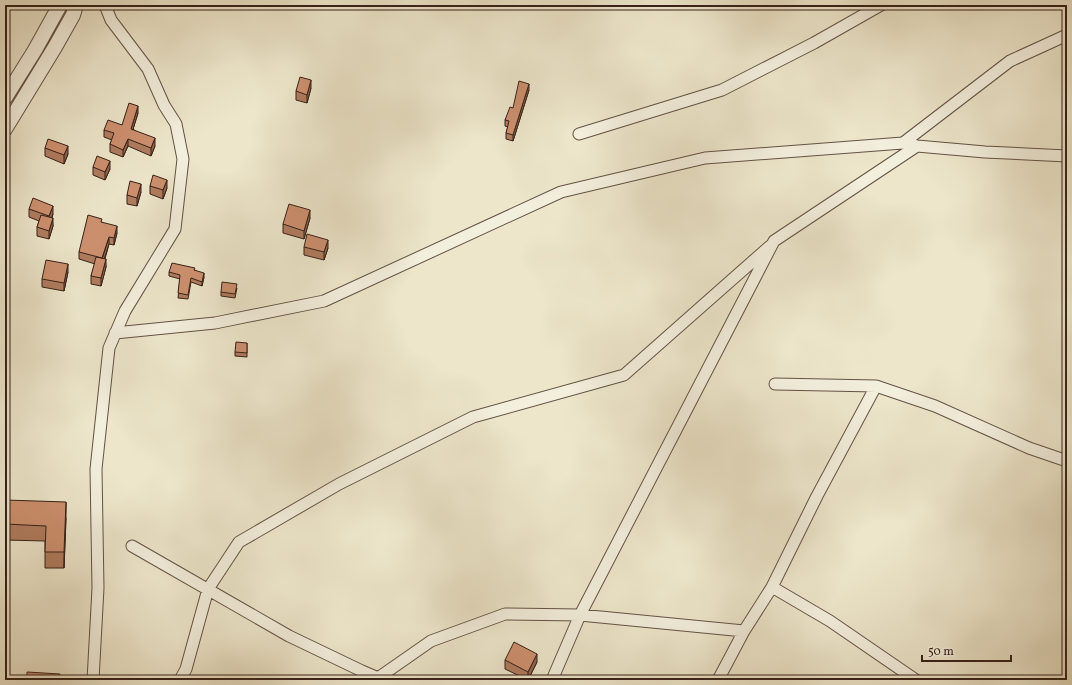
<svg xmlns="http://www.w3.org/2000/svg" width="1072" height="685" font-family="Vollkorn,serif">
	<rect width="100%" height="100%" fill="#ede6cb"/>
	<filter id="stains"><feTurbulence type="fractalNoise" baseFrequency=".005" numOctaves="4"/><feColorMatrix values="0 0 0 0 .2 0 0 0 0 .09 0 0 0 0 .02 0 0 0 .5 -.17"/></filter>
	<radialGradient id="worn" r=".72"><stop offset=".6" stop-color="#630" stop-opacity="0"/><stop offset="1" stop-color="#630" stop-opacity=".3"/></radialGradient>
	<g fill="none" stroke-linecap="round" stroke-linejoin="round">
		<!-- minor casing -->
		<g stroke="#645245" stroke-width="13">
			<path id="minor" d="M 579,134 L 722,90 L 814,43 L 881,5
				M 917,146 L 985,152 L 1067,156
				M 115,333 L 215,323 L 324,301 L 561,192 L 705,158 L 903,143
				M 775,384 L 876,386 L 935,406 L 1029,448 L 1067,461
				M 132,546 L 289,636 L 362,671 L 383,680
				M 772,587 L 830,621 L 916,680
				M 93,680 L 98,588 L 96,469 L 109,348 L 125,311 L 175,229 L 183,159 L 176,124 L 164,105 L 148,69 L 111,20 L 105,5
				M 180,680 L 186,669 L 208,589 L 239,542 L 339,484 L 473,417 L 624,375 L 770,246
				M 375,680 L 431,641 L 505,614 L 580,615 L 744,631
				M 552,680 L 580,615 L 774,241 L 917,146 L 903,143 L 1010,61 L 1067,35
				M 718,680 L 744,631 L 772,587 L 817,496 L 876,386"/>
		</g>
		<!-- tertiary casing -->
		<g stroke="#645245" stroke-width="16">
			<path id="tertiary" d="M 5,98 L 35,50 L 60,5
				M 5,129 L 55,47 L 73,15 L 76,5"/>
		</g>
		<!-- minor -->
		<use href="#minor" stroke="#f3efdd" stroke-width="11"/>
		<!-- tertiary -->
		<use href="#tertiary" stroke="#f3efdd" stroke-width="14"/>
	</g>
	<!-- wall -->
	<path fill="#b07c5f" stroke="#362118" d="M 311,88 L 307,103 L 296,100 L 296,91 Z
		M 529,90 L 513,141 L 506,139 L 506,133 L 508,127 L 505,126 L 505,120 L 513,108 Z
		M 138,113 L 133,129 L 155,146 L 151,156 L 128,146 L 123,157 L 110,152 L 110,144 L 112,140 L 104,137 L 104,130 L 122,125 Z
		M 45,148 L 68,154 L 64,164 L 45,156 Z
		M 93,167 L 110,169 L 105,180 L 93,175 Z
		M 150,186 L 167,188 L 163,199 L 150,194 Z
		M 141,192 L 137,206 L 127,204 L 127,195 Z
		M 29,209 L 53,214 L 52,218 L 53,226 L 49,239 L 37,236 L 37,227 L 39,221 L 29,217 Z
		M 310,218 L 304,239 L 283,233 L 283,224 Z
		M 102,222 L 117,233 L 114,245 L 109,244 L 105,259 L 106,267 L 101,286 L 91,284 L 91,276 L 95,264 L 79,259 L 79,252 Z
		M 304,247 L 328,248 L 324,260 L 304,255 Z
		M 195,270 L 204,277 L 202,286 L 191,282 L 188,299 L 178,298 L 180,279 L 169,276 L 169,272 Z
		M 68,272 L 64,291 L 42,287 L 42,279 Z
		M 237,288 L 235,298 L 221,296 L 221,292 Z
		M 247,343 L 247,357 L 235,356 L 235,352 Z
		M 5,500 L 66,518 L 64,568 L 45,568 L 45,541 L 5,540 Z
		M 505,660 L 537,662 L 528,680 L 505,669 Z"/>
	<!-- shaded-wall -->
	<path fill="#90654e" stroke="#362118" d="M 311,80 L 311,88 L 307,103 L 307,95 Z
		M 529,84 L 529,90 L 513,141 L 513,135 Z
		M 138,106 L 138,113 L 131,136 L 131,129 Z
		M 155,138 L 155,146 L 151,156 L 151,148 Z
		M 128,139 L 128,146 L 123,157 L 123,150 Z
		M 68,146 L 68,154 L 64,164 L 64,155 Z
		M 110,161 L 110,169 L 105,180 L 105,172 Z
		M 167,180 L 167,188 L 163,199 L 163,190 Z
		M 141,184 L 141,192 L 137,206 L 137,198 Z
		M 53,206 L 53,214 L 49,224 L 49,216 Z
		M 310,210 L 310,218 L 304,239 L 304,231 Z
		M 53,218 L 53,226 L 49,239 L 49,231 Z
		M 117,226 L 117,233 L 114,245 L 114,238 Z
		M 109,237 L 109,244 L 102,266 L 102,259 Z
		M 328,240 L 328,248 L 324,260 L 324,252 Z
		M 106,259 L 106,267 L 101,286 L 101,278 Z
		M 68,264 L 68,272 L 64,291 L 64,283 Z
		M 204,273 L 204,277 L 202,286 L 202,282 Z
		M 66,502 L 66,518 L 64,568 L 64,552 Z
		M 537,654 L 537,662 L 528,680 L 528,672 Z"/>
	<!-- building -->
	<path fill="#cd906f" stroke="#362118" d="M 300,77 L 311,80 L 307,95 L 296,91 Z
		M 519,81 L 529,84 L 513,135 L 506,133 L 509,121 L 505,120 L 510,107 L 513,108 Z
		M 129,103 L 138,106 L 131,129 L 155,138 L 151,148 L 128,139 L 123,150 L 110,144 L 114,133 L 104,130 L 108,120 L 122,125 Z
		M 48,139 L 68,146 L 64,155 L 45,148 Z
		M 97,156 L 110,161 L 105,172 L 93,167 Z
		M 153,175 L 167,180 L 163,190 L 150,186 Z
		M 130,181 L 141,184 L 137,198 L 127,195 Z
		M 33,198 L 53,206 L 49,216 L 29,209 Z
		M 289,204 L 310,210 L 304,231 L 283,224 Z
		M 41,215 L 53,218 L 49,231 L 37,227 Z
		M 88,215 L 102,219 L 101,222 L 117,226 L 114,238 L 109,237 L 102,258 L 79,252 Z
		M 307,234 L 328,240 L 324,252 L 304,247 Z
		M 96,257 L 106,259 L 101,278 L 91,276 Z
		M 46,260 L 68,264 L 64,283 L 42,279 Z
		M 172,263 L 195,268 L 194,270 L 204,273 L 202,282 L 191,278 L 188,295 L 178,293 L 180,275 L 169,272 Z
		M 222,282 L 237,284 L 235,294 L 221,292 Z
		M 236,342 L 247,343 L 247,353 L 235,352 Z
		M 5,500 L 66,502 L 64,552 L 45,552 L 46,526 L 5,524 Z
		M 514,642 L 537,654 L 528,672 L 505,660 Z
		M 27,672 L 60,674 L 59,680 L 27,680 Z"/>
	<!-- margin -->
	<rect width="1072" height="685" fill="none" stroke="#ede6cb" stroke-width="20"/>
	<rect x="6" y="6" width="1060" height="673" fill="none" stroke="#362118" stroke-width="2"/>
	<rect x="10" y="10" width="1052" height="665" fill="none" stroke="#362118"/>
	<!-- scale -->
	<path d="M922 655v6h89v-6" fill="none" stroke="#362118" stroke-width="2"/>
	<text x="928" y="655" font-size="12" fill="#362118" stroke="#f3efdd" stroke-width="3" paint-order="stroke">50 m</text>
	<rect width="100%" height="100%" filter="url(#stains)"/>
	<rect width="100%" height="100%" fill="url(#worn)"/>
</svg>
